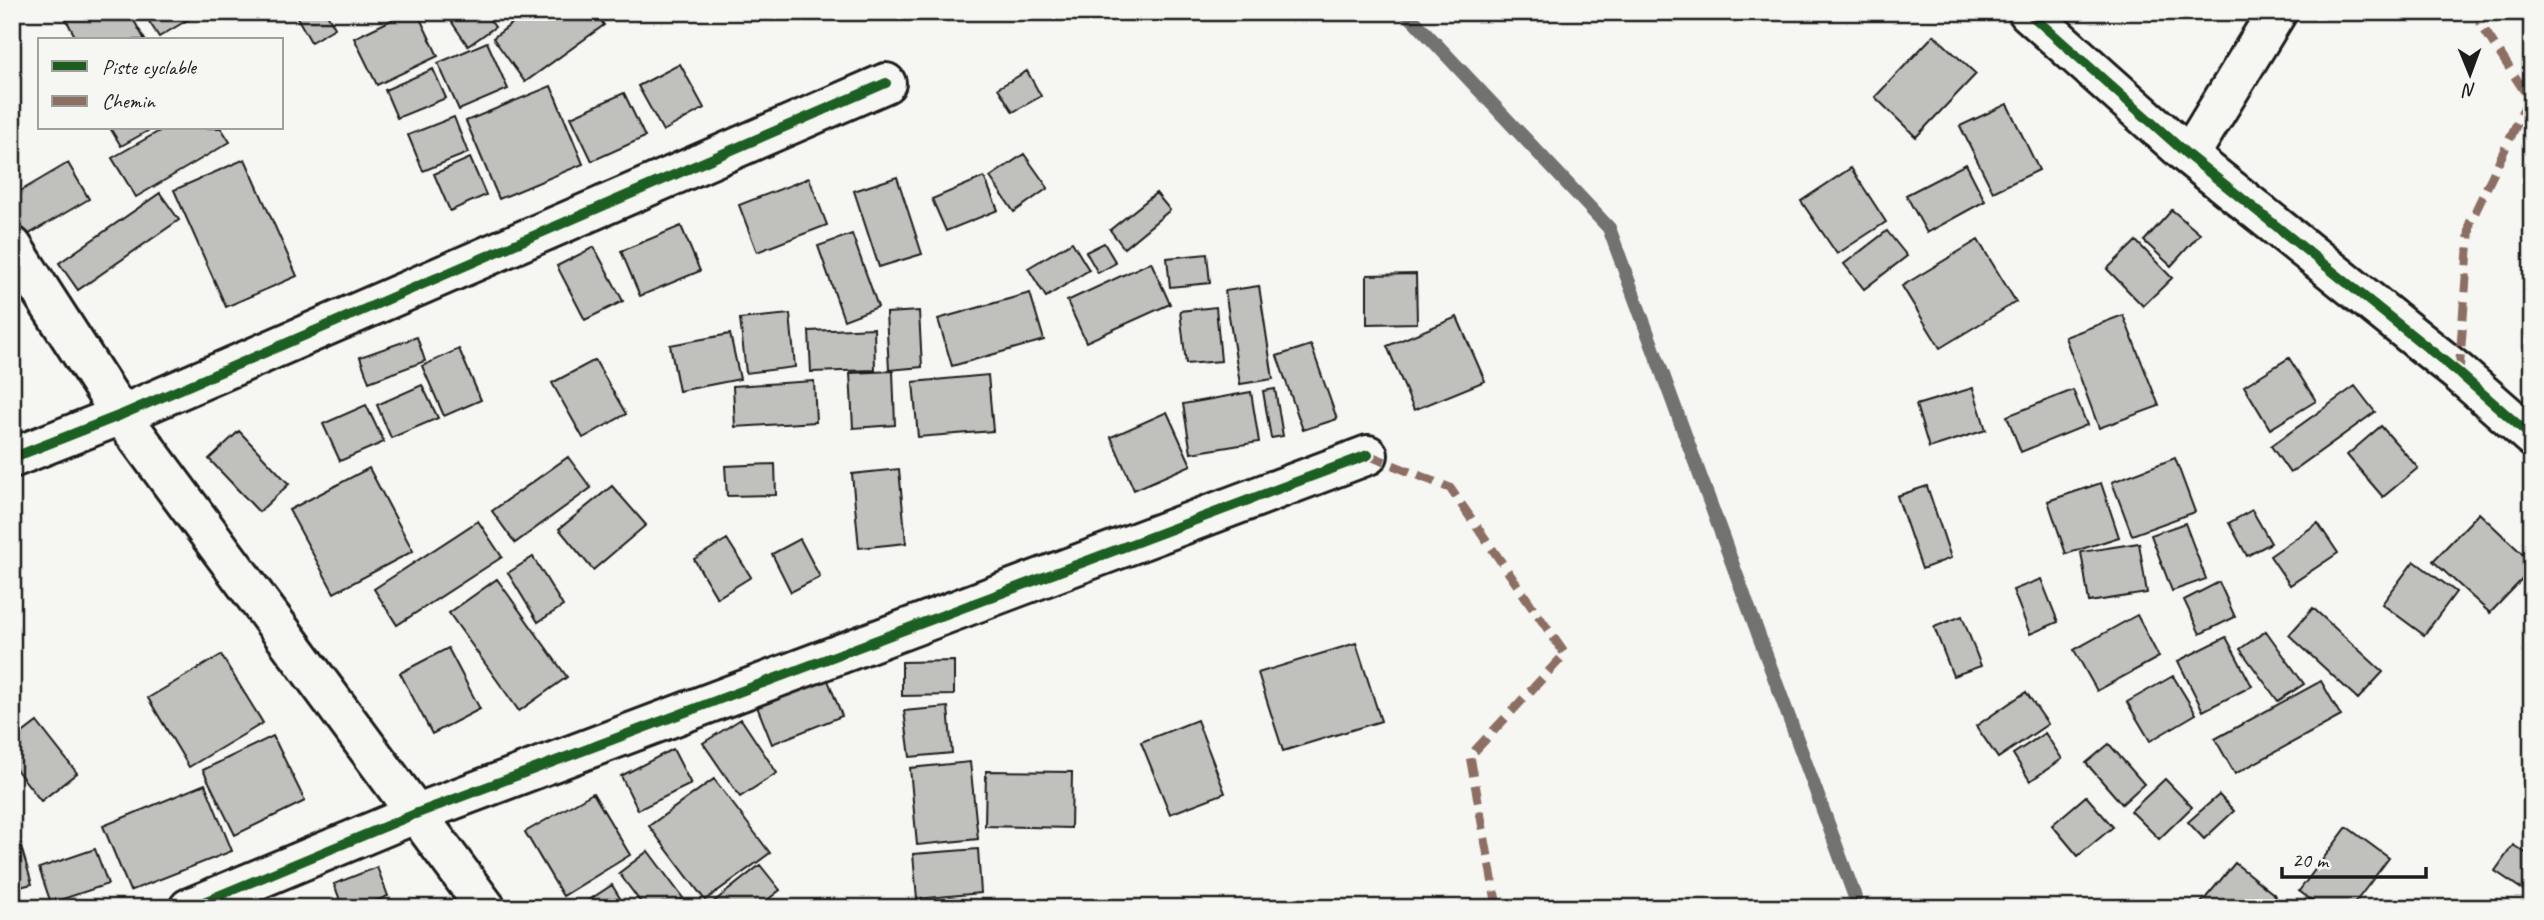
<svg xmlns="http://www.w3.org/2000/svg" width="2544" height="920" font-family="Caveat,sans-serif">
	<rect width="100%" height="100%" fill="#f6f6f2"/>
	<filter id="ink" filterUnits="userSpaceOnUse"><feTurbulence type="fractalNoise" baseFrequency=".0143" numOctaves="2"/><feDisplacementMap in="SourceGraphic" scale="14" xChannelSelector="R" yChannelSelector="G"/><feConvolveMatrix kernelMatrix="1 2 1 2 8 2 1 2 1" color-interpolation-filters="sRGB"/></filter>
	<g filter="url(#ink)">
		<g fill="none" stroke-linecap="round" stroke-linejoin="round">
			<!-- stream -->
			<path stroke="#727271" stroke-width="14" d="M 1406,12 L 1609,228 L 1859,908"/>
		</g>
		<!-- building -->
		<path fill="#c0c0bd" stroke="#1c1c1c" stroke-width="2" d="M 62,12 L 129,12 L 145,40 L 77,40 Z
			M 143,12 L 191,12 L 194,16 L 159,37 Z
			M 294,12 L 326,12 L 335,28 L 311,42 Z
			M 408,12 L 417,12 L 438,56 L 377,85 L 354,38 Z
			M 463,12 L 484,12 L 495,27 L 468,46 L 451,21 Z
			M 527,12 L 595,12 L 604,25 L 525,82 L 493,38 Z
			M 1934,35 L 1976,74 L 1916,137 L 1875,97 Z
			M 487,42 L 508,89 L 459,110 L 438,63 Z
			M 680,64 L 704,108 L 663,131 L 638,86 Z
			M 433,69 L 446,98 L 397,118 L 385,90 Z
			M 1027,71 L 1041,96 L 1013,112 L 998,88 Z
			M 551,86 L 583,164 L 499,199 L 466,121 Z
			M 624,93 L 645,137 L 592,161 L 571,117 Z
			M 2007,104 L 2039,170 L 1993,192 L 1960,126 Z
			M 454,117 L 468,153 L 423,171 L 408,135 Z
			M 110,128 L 153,128 L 121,146 Z
			M 165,128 L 221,128 L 230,142 L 136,197 L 112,158 Z
			M 1024,154 L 1048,188 L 1014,212 L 990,177 Z
			M 470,158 L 486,195 L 450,211 L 434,174 Z
			M 245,159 L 297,276 L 226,307 L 174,190 Z
			M 68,163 L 89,199 L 17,241 L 12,232 L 12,196 Z
			M 1966,164 L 1985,201 L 1927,233 L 1906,195 Z
			M 1851,168 L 1886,222 L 1837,254 L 1801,201 Z
			M 897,177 L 922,254 L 879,267 L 854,191 Z
			M 984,177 L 998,210 L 946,231 L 932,199 Z
			M 809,178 L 827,225 L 757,252 L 739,205 Z
			M 160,193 L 179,220 L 78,290 L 59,263 Z
			M 1156,193 L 1170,210 L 1124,248 L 1110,230 Z
			M 2172,210 L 2200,234 L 2171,266 L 2144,241 Z
			M 681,226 L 700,271 L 640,296 L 621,251 Z
			M 1887,231 L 1907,256 L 1864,289 L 1844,264 Z
			M 852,234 L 878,307 L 844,320 L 818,246 Z
			M 1978,240 L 2016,302 L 1940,348 L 1902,286 Z
			M 2136,241 L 2172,278 L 2143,306 L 2107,269 Z
			M 1072,242 L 1089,270 L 1046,297 L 1028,268 Z
			M 1104,243 L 1116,263 L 1098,273 L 1086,252 Z
			M 594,247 L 623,301 L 585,320 L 557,266 Z
			M 1207,254 L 1210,283 L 1170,287 L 1167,258 Z
			M 1151,262 L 1170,304 L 1086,342 L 1067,301 Z
			M 1416,274 L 1417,323 L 1367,324 L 1367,275 Z
			M 1259,286 L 1273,379 L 1240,384 L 1225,291 Z
			M 1030,293 L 1044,340 L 952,366 L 938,319 Z
			M 1216,307 L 1221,361 L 1186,364 L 1180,311 Z
			M 919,311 L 922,367 L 889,370 L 886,313 Z
			M 790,314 L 795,367 L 746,373 L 740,319 Z
			M 2123,315 L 2159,406 L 2099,428 L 2065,337 Z
			M 1457,317 L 1485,381 L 1414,410 L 1387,346 Z
			M 874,328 L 875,370 L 811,372 L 809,331 Z
			M 730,334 L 740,379 L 679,391 L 670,345 Z
			M 417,337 L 425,361 L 369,382 L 360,357 Z
			M 1311,345 L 1337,419 L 1303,430 L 1277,356 Z
			M 459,349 L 481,400 L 444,416 L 422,366 Z
			M 2289,358 L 2316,401 L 2270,429 L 2244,386 Z
			M 595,360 L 626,414 L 583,438 L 552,383 Z
			M 893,371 L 895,425 L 853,428 L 850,373 Z
			M 988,375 L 993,431 L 918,437 L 913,382 Z
			M 814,381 L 816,422 L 735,427 L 733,386 Z
			M 422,385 L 438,418 L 391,438 L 377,405 Z
			M 2355,386 L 2375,412 L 2290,473 L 2271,446 Z
			M 1973,388 L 1986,430 L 1929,448 L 1916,405 Z
			M 1275,389 L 1283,436 L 1271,438 L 1263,391 Z
			M 2073,390 L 2087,425 L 2021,452 L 2007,416 Z
			M 1251,392 L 1259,442 L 1191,453 L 1183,404 Z
			M 366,405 L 384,442 L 340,461 L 323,424 Z
			M 1167,412 L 1191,465 L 1134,490 L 1111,437 Z
			M 2381,426 L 2418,468 L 2383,497 L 2347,455 Z
			M 239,431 L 289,484 L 259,512 L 209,459 Z
			M 568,457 L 591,488 L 515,543 L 492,511 Z
			M 2175,458 L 2195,512 L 2132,535 L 2112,482 Z
			M 775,464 L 776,495 L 727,496 L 725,466 Z
			M 369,468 L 413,551 L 334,593 L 289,510 Z
			M 899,469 L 906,543 L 859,548 L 852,474 Z
			M 2101,483 L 2119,537 L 2066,554 L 2048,501 Z
			M 612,486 L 646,525 L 593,570 L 559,529 Z
			M 1927,486 L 1951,558 L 1922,569 L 1897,496 Z
			M 2252,510 L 2271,543 L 2247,556 L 2229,523 Z
			M 2479,513 L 2532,563 L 2532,569 L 2490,613 L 2433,561 Z
			M 478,521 L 502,557 L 397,625 L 374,589 Z
			M 2185,523 L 2206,579 L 2172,591 L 2151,535 Z
			M 2318,523 L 2338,553 L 2290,585 L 2270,556 Z
			M 727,539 L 751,577 L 717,598 L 694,559 Z
			M 800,539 L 820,577 L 791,592 L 772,554 Z
			M 2139,543 L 2147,593 L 2089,602 L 2081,552 Z
			M 533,557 L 563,606 L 538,622 L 508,573 Z
			M 2414,561 L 2456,592 L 2424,635 L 2382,604 Z
			M 497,579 L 567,677 L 519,711 L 449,613 Z
			M 2041,579 L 2058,622 L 2030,634 L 2013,590 Z
			M 2219,582 L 2235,617 L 2200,634 L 2184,600 Z
			M 2313,608 L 2383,672 L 2358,699 L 2289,635 Z
			M 2137,615 L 2159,657 L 2097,691 L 2074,650 Z
			M 1962,616 L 1981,666 L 1953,676 L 1934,627 Z
			M 2266,631 L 2304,684 L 2278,701 L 2240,649 Z
			M 2226,637 L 2252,686 L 2203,711 L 2178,661 Z
			M 1356,643 L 1381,721 L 1283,751 L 1258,673 Z
			M 448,648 L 480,709 L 432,734 L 400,673 Z
			M 221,655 L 263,723 L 189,767 L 148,698 Z
			M 954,661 L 954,695 L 902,696 L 902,662 Z
			M 826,675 L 842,716 L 772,744 L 756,704 Z
			M 2173,676 L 2196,714 L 2150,741 L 2127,702 Z
			M 2321,681 L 2341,716 L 2235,774 L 2215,739 Z
			M 2026,692 L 2048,724 L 1998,758 L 1976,726 Z
			M 948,707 L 952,753 L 910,757 L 904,711 Z
			M 741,719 L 777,773 L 740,797 L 703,743 Z
			M 1197,720 L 1225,793 L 1170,814 L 1141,742 Z
			M 37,722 L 77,773 L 41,801 L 12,764 L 12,741 Z
			M 2045,733 L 2062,759 L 2030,781 L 2013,754 Z
			M 273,736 L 305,801 L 235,835 L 203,770 Z
			M 2109,744 L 2144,784 L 2122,804 L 2086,763 Z
			M 673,749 L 691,784 L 638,810 L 621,776 Z
			M 970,762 L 978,839 L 917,845 L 910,768 Z
			M 986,771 L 1072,772 L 1071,828 L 985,826 Z
			M 714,779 L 770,853 L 705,900 L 649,826 Z
			M 2165,779 L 2192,807 L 2159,839 L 2131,811 Z
			M 205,784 L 232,851 L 130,891 L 103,826 Z
			M 593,793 L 630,855 L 563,896 L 525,832 Z
			M 2219,795 L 2234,811 L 2204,839 L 2188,822 Z
			M 2086,796 L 2113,827 L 2078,856 L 2052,825 Z
			M 12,816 L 32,884 L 12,889 Z
			M 2347,827 L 2389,858 L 2351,908 L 2322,908 L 2299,891 Z
			M 2513,845 L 2532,857 L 2532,896 L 2495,871 Z
			M 95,849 L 108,884 L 51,903 L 39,868 Z
			M 978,849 L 981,893 L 917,899 L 913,854 Z
			M 648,851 L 683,898 L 669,908 L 645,908 L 619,873 Z
			M 2235,863 L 2276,896 L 2266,908 L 2197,908 Z
			M 760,865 L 780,890 L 757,908 L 706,908 Z
			M 377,867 L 388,896 L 359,908 L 343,908 L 334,884 Z
			M 612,885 L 626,908 L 581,908 L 580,906 Z"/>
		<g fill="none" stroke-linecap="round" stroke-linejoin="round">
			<!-- minor casing -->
			<g stroke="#1c1c1c" stroke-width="44">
				<path id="minor" d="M 2028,12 L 2189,156 L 2459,373 L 2532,437
					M 2189,156 L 2277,12
					M 12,246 L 121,415 L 486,908
					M 12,458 L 121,415 L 886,83
					M 189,908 L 415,814 L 1368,455"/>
			</g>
			<!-- minor -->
			<use href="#minor" stroke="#f6f6f2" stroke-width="38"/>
			<!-- quiet -->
			<path stroke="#8d6e63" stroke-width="9" stroke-dasharray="18 9" stroke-linecap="butt" d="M 2459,373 L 2470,223 L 2529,98 L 2480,23 L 2480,12
				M 1368,455 L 1450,488 L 1565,654 L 1470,756 L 1496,901 L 1489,908"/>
			<!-- cycleway casing -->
			<g stroke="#f6f6f2" stroke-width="15">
				<path id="cycleway" d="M 2028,12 L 2189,156 L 2459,373 L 2532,437
					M 12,458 L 121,415 L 886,83
					M 189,908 L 415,814 L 1368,455"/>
			</g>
			<!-- cycleway -->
			<use href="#cycleway" stroke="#1b5e20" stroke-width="10"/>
		</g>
	</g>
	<!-- margin -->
	<rect width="2544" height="920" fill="none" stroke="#f6f6f2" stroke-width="42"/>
	<rect x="21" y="21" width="2502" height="878" fill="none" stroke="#1c1c1c" stroke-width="2.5" filter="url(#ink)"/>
	<!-- legend -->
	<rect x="38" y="38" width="245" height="91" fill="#f6f6f2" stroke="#9f9f9c" stroke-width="2"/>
	<rect x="52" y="61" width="35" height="10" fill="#1b5e20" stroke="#9f9f9c" stroke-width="2"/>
	<text x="102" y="74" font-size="21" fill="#1c1c1c">Piste cyclable</text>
	<rect x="52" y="96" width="35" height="10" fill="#8d6e63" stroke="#9f9f9c" stroke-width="2"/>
	<text x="102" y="108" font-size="21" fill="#1c1c1c">Chemin</text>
	<!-- north arrow -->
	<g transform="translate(2470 74) rotate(179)" stroke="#f6f6f2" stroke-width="5" paint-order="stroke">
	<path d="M0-5L12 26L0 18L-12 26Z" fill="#1c1c1c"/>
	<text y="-10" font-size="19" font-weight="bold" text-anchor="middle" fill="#1c1c1c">N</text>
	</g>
	<!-- scale -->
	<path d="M2282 867v10h144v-10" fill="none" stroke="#1c1c1c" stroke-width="3.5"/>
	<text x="2292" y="867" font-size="21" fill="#1c1c1c" stroke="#f6f6f2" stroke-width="5" paint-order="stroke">20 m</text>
</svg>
